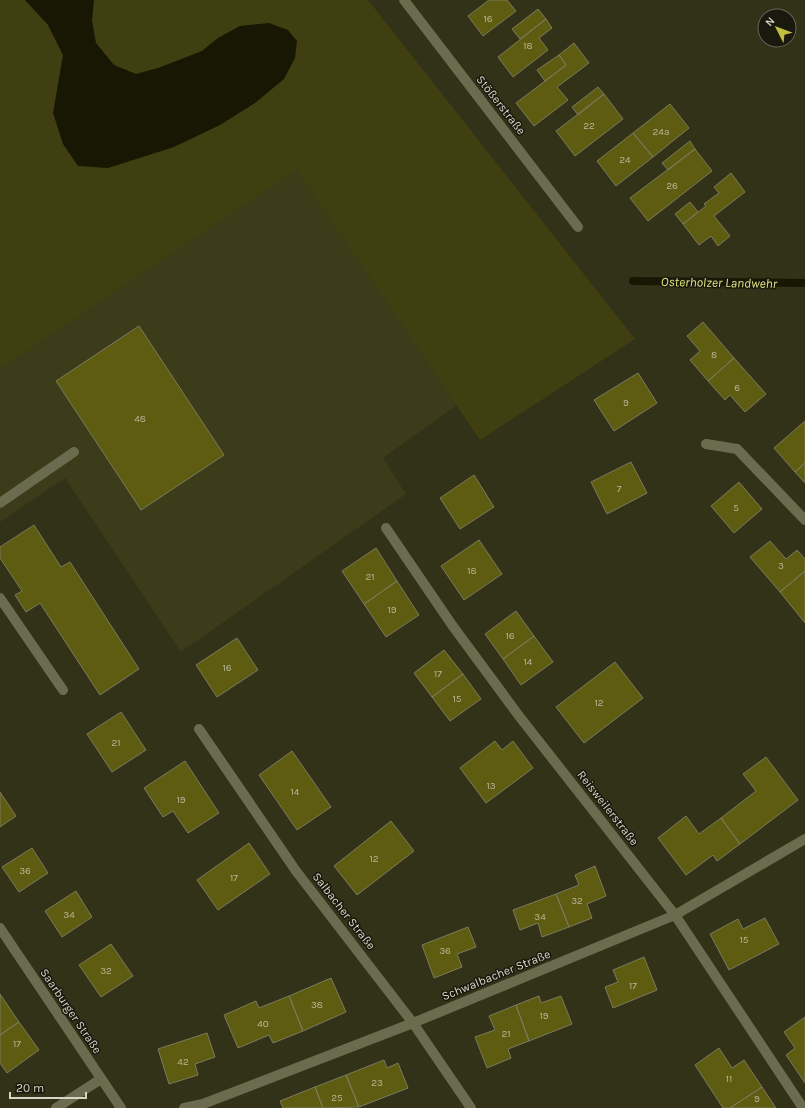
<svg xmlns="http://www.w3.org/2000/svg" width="805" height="1108" font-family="Karla,sans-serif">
	<rect width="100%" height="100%" fill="#323218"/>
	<!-- built -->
	<path fill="#3c3c1a" d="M 297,170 L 457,405 L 383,458 L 406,494 L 181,652 L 65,478 L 0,522 L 0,369 Z"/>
	<!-- green -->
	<path fill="#403f11" d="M 0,0 L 368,0 L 635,339 L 480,440 L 297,170 L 0,369 Z"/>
	<!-- water -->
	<path fill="#171703" d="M 25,0 L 94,0 L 92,21 L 96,43 L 114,65 L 136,74 L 158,68 L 202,51 L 218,38 L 240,26 L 269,23 L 288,30 L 297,41 L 295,58 L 284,79 L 255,103 L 220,125 L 174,147 L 108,168 L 78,166 L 63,144 L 53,113 L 63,55 L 48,25 Z"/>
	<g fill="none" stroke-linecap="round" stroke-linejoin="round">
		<!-- stream -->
		<path stroke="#171703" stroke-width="8" d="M 633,281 L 805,283"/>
	</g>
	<!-- building -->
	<path fill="#5e5c11" stroke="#7b7b5f" d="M 489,0 L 507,0 L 516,11 L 483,36 L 468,16 Z
		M 538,9 L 546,19 L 520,39 L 512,29 Z
		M 546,19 L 552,28 L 539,38 L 548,50 L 513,77 L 498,57 Z
		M 574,43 L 589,63 L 557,87 L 568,100 L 534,126 L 516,103 L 565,66 L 566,65 L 559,55 Z
		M 559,55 L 566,65 L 545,81 L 537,70 Z
		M 598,87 L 604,94 L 578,115 L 572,107 Z
		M 604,94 L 623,119 L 575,156 L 556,131 Z
		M 670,104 L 689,128 L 653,157 L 633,133 Z
		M 633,133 L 653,157 L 616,186 L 597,161 Z
		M 690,141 L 695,149 L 668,170 L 662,163 Z
		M 695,149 L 712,171 L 648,221 L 630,198 Z
		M 731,173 L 745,192 L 714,216 L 730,236 L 718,246 L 711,236 L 699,245 L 683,224 L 706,206 L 704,204 L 719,193 L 714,187 Z
		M 690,202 L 698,212 L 683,224 L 675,214 Z
		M 703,322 L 734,358 L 708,381 L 690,360 L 700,351 L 687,336 Z
		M 139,326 L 224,455 L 141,510 L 56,381 Z
		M 734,358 L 766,394 L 745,412 L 730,395 L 725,400 L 708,381 Z
		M 638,373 L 657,403 L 614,431 L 594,400 Z
		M 805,421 L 805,463 L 795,472 L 774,448 Z
		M 631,462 L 647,493 L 607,514 L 591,482 Z
		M 805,463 L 805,483 L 795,472 Z
		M 474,475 L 494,507 L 460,529 L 440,498 Z
		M 739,482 L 762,509 L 734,533 L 711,506 Z
		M 34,525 L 61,567 L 70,562 L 139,669 L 100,695 L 40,603 L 26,612 L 15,595 L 22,591 L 0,558 L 0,547 Z
		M 479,540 L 502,574 L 464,600 L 441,566 Z
		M 770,541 L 786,559 L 797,550 L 805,559 L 805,571 L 780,592 L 750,557 Z
		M 376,548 L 397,581 L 364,604 L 342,571 Z
		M 805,571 L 805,623 L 780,592 Z
		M 397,581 L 419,615 L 386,637 L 364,604 Z
		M 516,611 L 534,636 L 503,659 L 485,634 Z
		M 534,636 L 553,662 L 521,685 L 503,659 Z
		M 237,638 L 258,670 L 217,697 L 196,665 Z
		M 444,650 L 463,674 L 432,697 L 414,673 Z
		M 615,662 L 643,698 L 584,743 L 556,707 Z
		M 463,674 L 481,699 L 450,721 L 432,697 Z
		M 121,712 L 146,750 L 112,772 L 87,734 Z
		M 495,741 L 502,750 L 513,741 L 533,768 L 486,803 L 460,768 Z
		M 292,751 L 331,807 L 297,830 L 259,775 Z
		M 766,757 L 798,800 L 740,844 L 721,818 L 756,791 L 743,774 Z
		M 185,761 L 219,813 L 188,833 L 173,811 L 163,817 L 144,788 Z
		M 0,792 L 16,816 L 0,827 Z
		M 686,816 L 699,834 L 721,818 L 740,844 L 717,861 L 713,855 L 686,875 L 658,838 Z
		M 391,821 L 414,851 L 357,895 L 334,866 Z
		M 249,843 L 270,874 L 218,910 L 197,880 Z
		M 32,848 L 48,873 L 19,892 L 2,867 Z
		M 595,866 L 606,896 L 587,904 L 592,918 L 569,927 L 556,894 L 579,885 L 575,875 Z
		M 76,891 L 92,917 L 62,937 L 45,911 Z
		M 556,894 L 569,927 L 542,937 L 538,923 L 520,930 L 513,910 Z
		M 765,918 L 779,944 L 729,970 L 710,934 L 738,919 L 743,929 Z
		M 468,927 L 476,947 L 457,954 L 462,967 L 434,978 L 422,945 Z
		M 111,944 L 133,976 L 101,997 L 79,965 Z
		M 644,957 L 657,990 L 613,1008 L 605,987 L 618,982 L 613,970 Z
		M 331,978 L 346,1012 L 303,1031 L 289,996 Z
		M 0,994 L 19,1022 L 0,1035 Z
		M 289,996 L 303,1031 L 273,1043 L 269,1035 L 238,1048 L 224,1015 L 256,1001 L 259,1008 Z
		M 539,996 L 541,1003 L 561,996 L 572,1024 L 529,1041 L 516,1005 Z
		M 516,1005 L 529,1041 L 508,1049 L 511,1058 L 487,1068 L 475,1037 L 495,1030 L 489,1016 Z
		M 805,1017 L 805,1083 L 786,1055 L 795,1048 L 784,1032 Z
		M 19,1022 L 39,1050 L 7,1073 L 0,1063 L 0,1035 Z
		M 207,1033 L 215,1057 L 195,1064 L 198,1075 L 169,1084 L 158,1049 Z
		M 719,1048 L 732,1068 L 744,1060 L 762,1087 L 730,1108 L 723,1108 L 695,1065 Z
		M 384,1060 L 387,1068 L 398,1063 L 408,1088 L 359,1107 L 346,1075 Z
		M 346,1075 L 359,1107 L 323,1108 L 315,1087 Z
		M 315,1087 L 323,1108 L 283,1108 L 280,1101 Z
		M 762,1087 L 776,1108 L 730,1108 Z"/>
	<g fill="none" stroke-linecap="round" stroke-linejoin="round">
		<!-- minor -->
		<path stroke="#6b6b4f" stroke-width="10" d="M 404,0 L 578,227
			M 706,444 L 737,449 L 805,520
			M 0,503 L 74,452
			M 386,528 L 452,625 L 519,716 L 675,915 L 803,1108
			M 0,598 L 63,690
			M 199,729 L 296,871 L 413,1023 L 471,1108
			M 0,928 L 121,1108
			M 56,1108 L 101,1079
			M 184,1108 L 203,1104 L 413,1023 L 675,915 L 805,839"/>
	</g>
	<g text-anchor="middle" stroke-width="3" stroke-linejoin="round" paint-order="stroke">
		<!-- number labels -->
		<g font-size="10" fill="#b7b899">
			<text x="488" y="22">16</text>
			<text x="528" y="49">18</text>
			<text x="589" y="129">22</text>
			<text x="661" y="135">24a</text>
			<text x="625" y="163">24</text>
			<text x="672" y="189">26</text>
			<text x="714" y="358">8</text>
			<text x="737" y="391">6</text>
			<text x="626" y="406">9</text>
			<text x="140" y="422">48</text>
			<text x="619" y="492">7</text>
			<text x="736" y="511">5</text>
			<text x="781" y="569">3</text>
			<text x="472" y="574">18</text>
			<text x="370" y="580">21</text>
			<text x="392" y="613">19</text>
			<text x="510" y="639">16</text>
			<text x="528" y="665">14</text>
			<text x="227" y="671">16</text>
			<text x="438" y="677">17</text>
			<text x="457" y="702">15</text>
			<text x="599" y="706">12</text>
			<text x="116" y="746">21</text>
			<text x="491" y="789">13</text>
			<text x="295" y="795">14</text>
			<text x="181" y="803">19</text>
			<text x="374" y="862">12</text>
			<text x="25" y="874">36</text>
			<text x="234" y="881">17</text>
			<text x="577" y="904">32</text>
			<text x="69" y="918">34</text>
			<text x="540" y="920">34</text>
			<text x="744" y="943">15</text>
			<text x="445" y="954">36</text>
			<text x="106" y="974">32</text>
			<text x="633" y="989">17</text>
			<text x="317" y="1008">38</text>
			<text x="544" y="1019">19</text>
			<text x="263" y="1027">40</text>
			<text x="506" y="1037">21</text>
			<text x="17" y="1047">17</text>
			<text x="183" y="1065">42</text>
			<text x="729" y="1082">11</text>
			<text x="377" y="1086">23</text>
			<text x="337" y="1101">25</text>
			<text x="757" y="1102">9</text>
		</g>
		<!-- street labels -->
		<g font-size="12" fill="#d5d6c6" stroke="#19190e">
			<text transform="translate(501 105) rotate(52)" y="4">Stößerstraße</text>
			<text transform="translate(608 808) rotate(52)" y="4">Reisweilerstraße</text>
			<text transform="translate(344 911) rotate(52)" y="4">Salbacher Straße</text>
			<text transform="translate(496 975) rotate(-22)" y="4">Schwalbacher Straße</text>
			<text transform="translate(71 1011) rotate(56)" y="4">Saarburger Straße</text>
		</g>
		<!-- water labels -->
		<g font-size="13" font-style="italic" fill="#e6e581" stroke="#19190e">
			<text transform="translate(719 282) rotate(1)" y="5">Osterholzer Landwehr</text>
		</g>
	</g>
	<!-- north arrow -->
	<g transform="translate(777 28) rotate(312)"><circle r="19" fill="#19190e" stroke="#646558"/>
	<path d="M0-3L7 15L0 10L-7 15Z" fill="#c0be40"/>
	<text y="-6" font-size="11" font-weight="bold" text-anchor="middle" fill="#d5d6c6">N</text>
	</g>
	<!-- scale -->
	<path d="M10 1092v6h76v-6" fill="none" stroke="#d5d6c6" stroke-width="2"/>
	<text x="16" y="1092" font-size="12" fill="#d5d6c6" stroke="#19190e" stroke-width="3" paint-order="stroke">20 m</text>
</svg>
